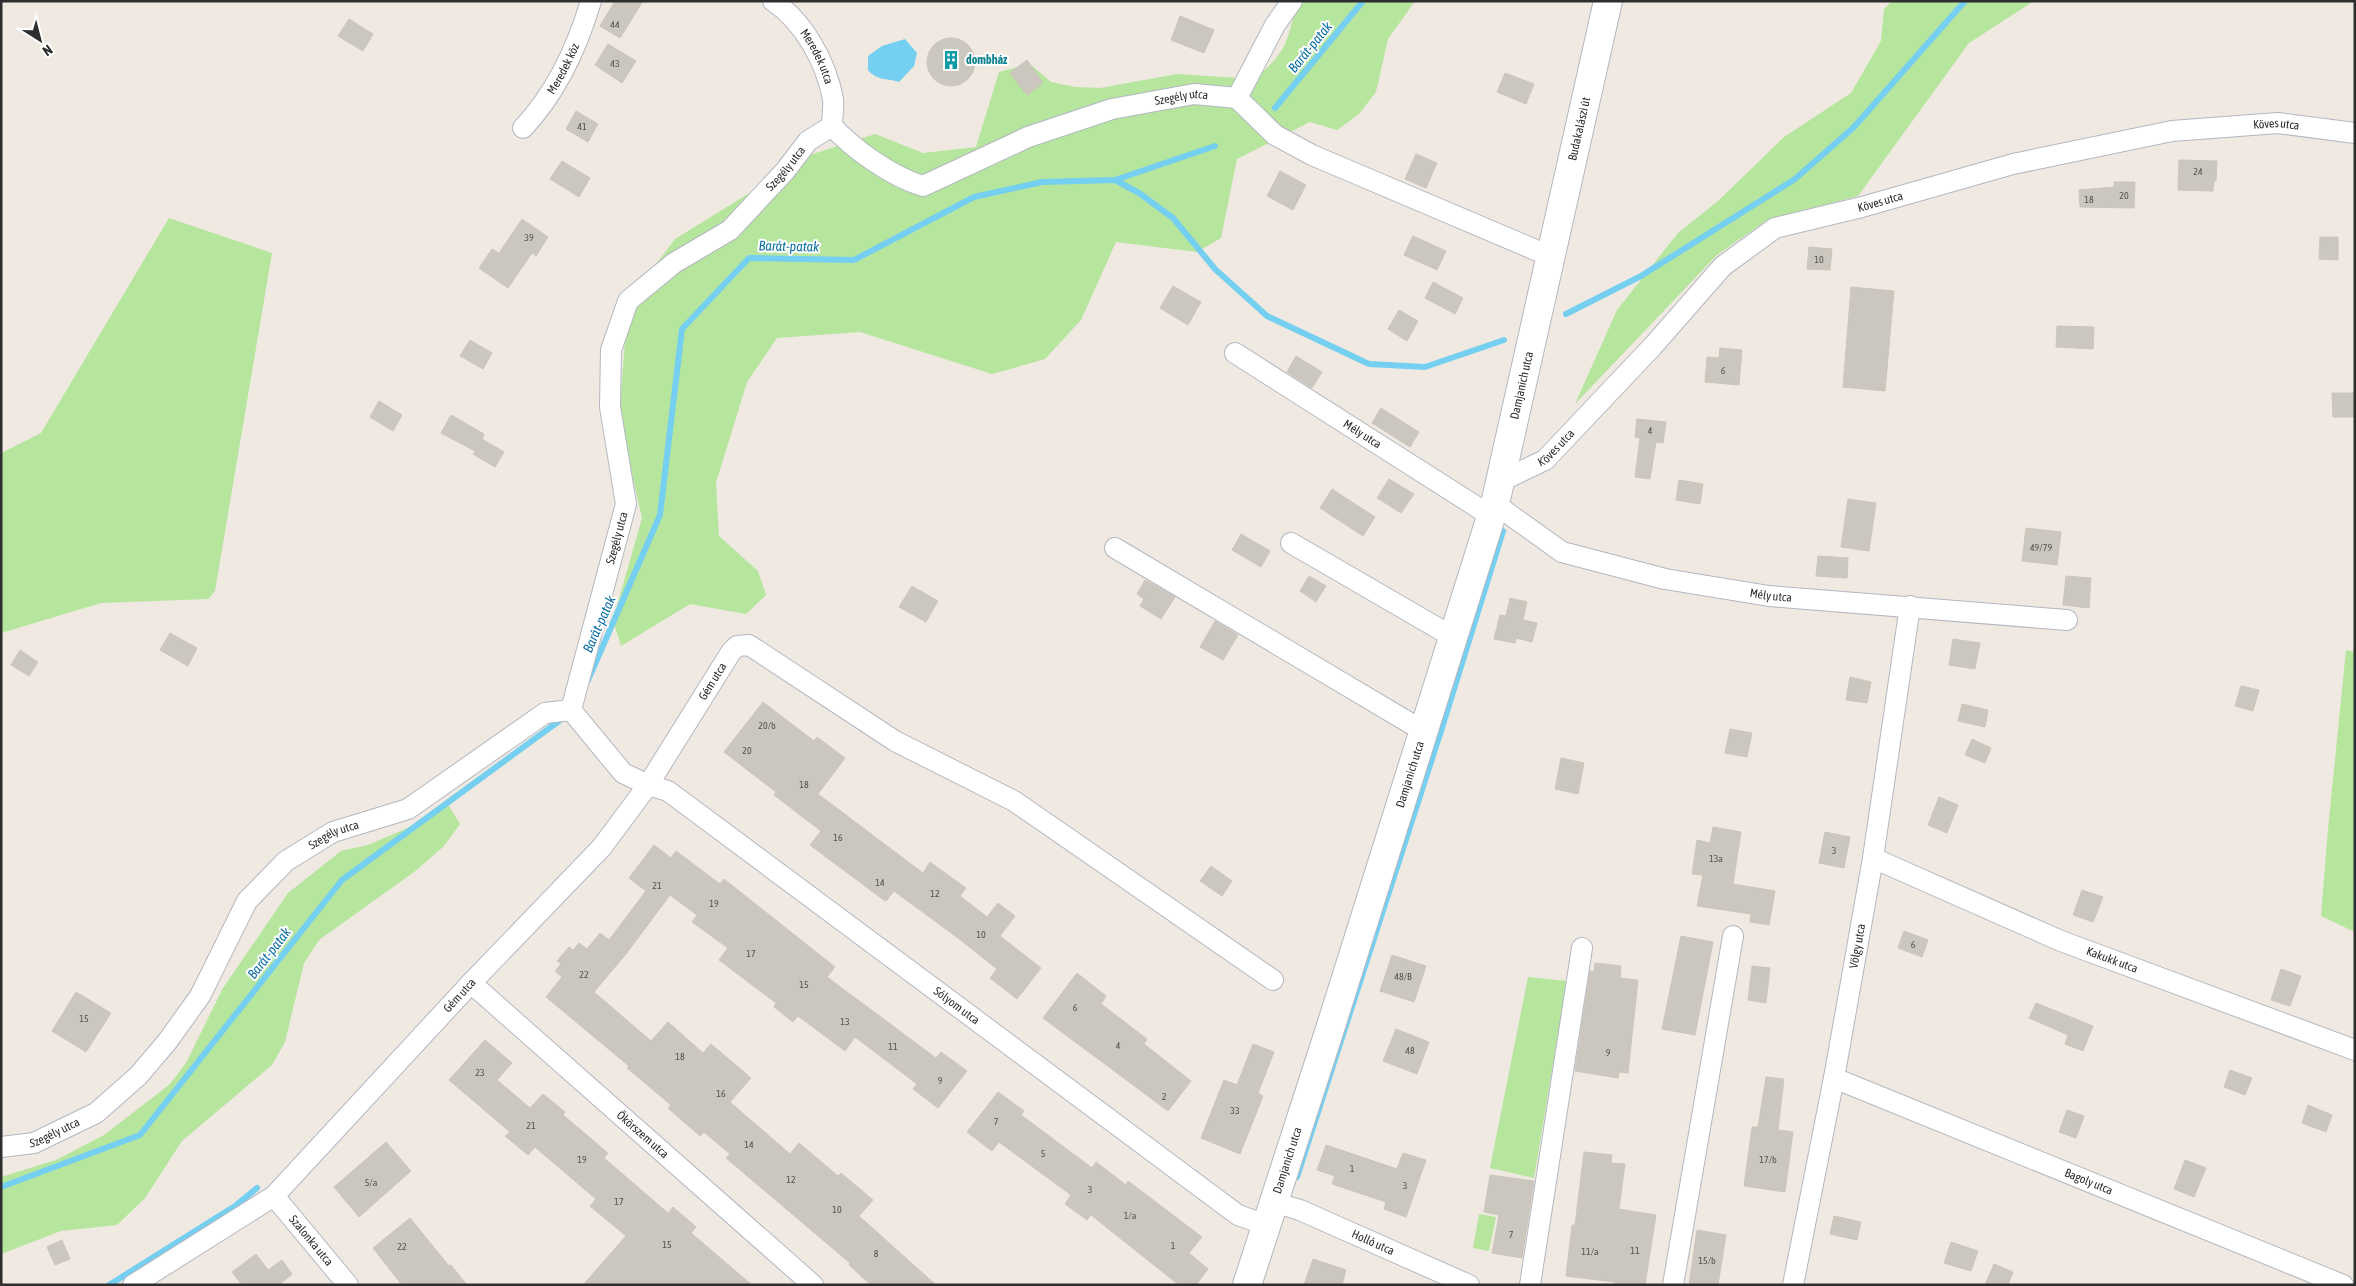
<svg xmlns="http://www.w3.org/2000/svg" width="2356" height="1286" font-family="'Asap Condensed',sans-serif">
	<rect width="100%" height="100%" fill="#efe9e1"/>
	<!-- green -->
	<path fill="#b6e59e" d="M 1275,1 L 1415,1 L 1388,39 L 1376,92 L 1359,114 L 1337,130 L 1310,122 L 1237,159 L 1221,238 L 1197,252 L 1116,242 L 1081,320 L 1045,359 L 992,374 L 860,332 L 777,338 L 747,382 L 716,483 L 719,536 L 758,571 L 766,595 L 746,614 L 690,604 L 621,646 L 613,620 L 642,518 L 619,418 L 628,301 L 675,239 L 785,171 L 788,162 L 875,134 L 923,153 L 976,147 L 999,72 L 1030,64 L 1051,82 L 1075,87 L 1100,88 L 1177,74 L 1254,79 C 1281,57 1287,47 1294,13 Z
		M 1892,1 L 2034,1 L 1969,43 L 1858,196 L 1767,220 L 1717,255 L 1575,404 L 1617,310 L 1678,233 L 1718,201 L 1784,137 L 1851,93 L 1881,41 L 1884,9 Z
		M 169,218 L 272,253 L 215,591 L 208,599 L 101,603 L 1,633 L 1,453 L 41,433 Z
		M 2346,650 L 2355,652 L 2355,932 L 2321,916 L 2328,829 Z
		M 447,803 L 460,824 L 444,846 L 414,872 L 319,940 L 304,963 L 285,1042 L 272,1065 L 182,1141 L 145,1198 L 117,1225 L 61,1231 L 1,1254 L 1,1177 L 56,1160 L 104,1135 L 169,1085 L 186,1063 L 223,988 L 288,893 L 341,851 L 368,845 L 419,823 Z
		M 1528,977 L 1567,981 L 1534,1178 L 1490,1168 Z
		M 1479,1214 L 1496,1217 L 1489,1251 L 1473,1248 Z"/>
	<!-- water -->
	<path fill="#75cff0" d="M 905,39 L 917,53 L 914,66 L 899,82 C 887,78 877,81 868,70 L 868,56 L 882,46 Z"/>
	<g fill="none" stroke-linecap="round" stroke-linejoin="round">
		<!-- stream -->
		<path stroke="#75cff0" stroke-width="6" d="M 1275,108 L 1363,1
			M 1115,180 L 1139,193 L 1173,218 L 1215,269 L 1267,316 L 1369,364 L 1425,367 L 1504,340
			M 1566,314 L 1641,276 L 1795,179 L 1854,127 L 1965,1
			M 588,680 L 660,515 L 682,329 L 749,258 L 854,260 L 974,197 L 1042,182 L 1115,180 L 1215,146
			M 1297,1177 L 1440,734 L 1503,531
			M 1,1187 L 140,1135 L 342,880 L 559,721
			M 109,1285 L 235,1206 L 257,1188"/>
	</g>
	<!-- building -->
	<path fill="#cbc7bf" stroke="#cbc5ba" d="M 615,1 L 643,1 L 620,38 L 600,26 Z
		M 1180,16 L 1214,30 L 1204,53 L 1171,40 Z
		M 349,19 L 373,34 L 363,51 L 338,36 Z
		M927 62a24 24 0 1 1 48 0a24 24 0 1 1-48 0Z
		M 608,44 L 636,61 L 622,83 L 595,65 Z
		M 1027,60 L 1043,83 L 1027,95 L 1010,73 Z
		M 1505,73 L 1534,84 L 1526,104 L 1497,92 Z
		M 576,111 L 598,124 L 588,142 L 566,129 Z
		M 1416,154 L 1437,163 L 1426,188 L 1405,179 Z
		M 2179,160 L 2217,161 L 2216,181 L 2214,181 L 2213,191 L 2178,190 Z
		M 562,161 L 590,178 L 579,197 L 550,179 Z
		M 1280,171 L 1306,185 L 1293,210 L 1267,196 Z
		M 2114,182 L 2135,182 L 2134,208 L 2080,207 L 2079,190 L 2114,187 Z
		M 522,219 L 548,237 L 536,256 L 532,253 L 508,288 L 479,268 L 492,249 L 499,253 Z
		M 1413,236 L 1446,251 L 1437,270 L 1404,255 Z
		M 2320,237 L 2338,237 L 2338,260 L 2319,259 Z
		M 1809,247 L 1832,249 L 1830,270 L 1807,269 Z
		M 1433,282 L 1463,298 L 1455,314 L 1425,298 Z
		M 1173,286 L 1201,302 L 1188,325 L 1160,308 Z
		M 1851,287 L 1894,291 L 1885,391 L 1843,387 Z
		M 1399,310 L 1418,321 L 1407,341 L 1388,329 Z
		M 2057,326 L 2094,327 L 2093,349 L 2056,347 Z
		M 470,340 L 492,353 L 483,369 L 460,356 Z
		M 1720,348 L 1742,350 L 1739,385 L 1705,382 L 1707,357 L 1719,358 Z
		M 1296,356 L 1322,372 L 1312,388 L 1287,372 Z
		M 2332,393 L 2355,393 L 2355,417 L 2333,417 Z
		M 379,401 L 402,415 L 393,431 L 370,417 Z
		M 1381,408 L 1419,432 L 1410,447 L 1372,423 Z
		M 451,415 L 484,434 L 482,439 L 504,452 L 495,467 L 473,454 L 475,451 L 441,433 Z
		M 1637,419 L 1666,422 L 1663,443 L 1656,442 L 1650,479 L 1635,477 L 1640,438 L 1635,437 Z
		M 1389,479 L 1414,494 L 1401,513 L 1377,498 Z
		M 1679,480 L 1703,484 L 1700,504 L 1676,500 Z
		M 1332,489 L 1375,517 L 1363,536 L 1320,508 Z
		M 1848,499 L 1876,503 L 1869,551 L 1841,547 Z
		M 2026,528 L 2061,532 L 2057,565 L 2022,561 Z
		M 1241,534 L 1270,551 L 1261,567 L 1232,550 Z
		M 1818,556 L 1848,558 L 1847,578 L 1816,576 Z
		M 1309,576 L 1326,586 L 1316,602 L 1300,591 Z
		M 2066,576 L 2091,578 L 2089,608 L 2063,605 Z
		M 1145,580 L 1175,597 L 1161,619 L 1140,606 L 1144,599 L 1137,594 Z
		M 912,586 L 938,601 L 926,622 L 899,607 Z
		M 1510,598 L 1527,602 L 1523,620 L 1537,623 L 1532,642 L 1516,638 L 1515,643 L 1494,639 L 1500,615 L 1506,616 Z
		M 1215,621 L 1238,635 L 1223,660 L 1200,647 Z
		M 170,633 L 197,648 L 188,666 L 160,650 Z
		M 1953,639 L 1980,643 L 1975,669 L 1949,665 Z
		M 20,650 L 38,662 L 29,676 L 11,665 Z
		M 1850,677 L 1871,682 L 1867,703 L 1846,700 Z
		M 2241,686 L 2259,690 L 2253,711 L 2235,706 Z
		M 763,702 L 814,741 L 817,737 L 845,758 L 818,794 L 923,873 L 930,862 L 966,888 L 960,896 L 987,917 L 998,903 L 1015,916 L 1000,936 L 1041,968 L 1017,999 L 990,978 L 997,969 L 958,938 L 894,891 L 886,901 L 881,898 L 810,845 L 821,831 L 774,795 L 776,792 L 724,752 Z
		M 1962,704 L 1988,710 L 1985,727 L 1958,721 Z
		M 1730,729 L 1752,733 L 1747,757 L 1725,753 Z
		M 1972,739 L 1991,748 L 1985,763 L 1965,755 Z
		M 1561,758 L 1584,763 L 1578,794 L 1555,789 Z
		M 1939,797 L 1958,805 L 1947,833 L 1928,825 Z
		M 1713,827 L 1741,832 L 1733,884 L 1775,891 L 1769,925 L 1750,922 L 1751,914 L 1697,906 L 1703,875 L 1692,874 L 1697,840 L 1710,843 Z
		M 1825,832 L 1850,837 L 1844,868 L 1819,863 Z
		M 654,845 L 671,858 L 676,851 L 720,884 L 724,879 L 835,967 L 827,977 L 936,1058 L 941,1052 L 967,1071 L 938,1108 L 913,1089 L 917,1084 L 855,1037 L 845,1051 L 798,1016 L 793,1022 L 774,1007 L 776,1003 L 719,960 L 728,948 L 692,922 L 697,915 L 670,895 L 626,954 L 594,992 L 651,1041 L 668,1022 L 703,1053 L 711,1044 L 751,1078 L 730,1102 L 790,1154 L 799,1143 L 838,1176 L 841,1173 L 873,1200 L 859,1216 L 936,1285 L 871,1285 L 849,1265 L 850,1263 L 726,1158 L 730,1154 L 704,1132 L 700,1136 L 668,1108 L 671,1105 L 627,1068 L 629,1066 L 546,997 L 562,977 L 555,971 L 561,964 L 557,961 L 569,947 L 573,950 L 579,943 L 587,949 L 600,933 L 609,940 L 646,891 L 629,878 Z
		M 1211,866 L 1232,881 L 1222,896 L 1200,881 Z
		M 2082,890 L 2103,897 L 2093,922 L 2073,915 Z
		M 1904,931 L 1928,940 L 1922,957 L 1898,948 Z
		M 1681,936 L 1713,942 L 1695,1035 L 1662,1029 Z
		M 1392,955 L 1426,966 L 1414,1002 L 1380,991 Z
		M 1595,963 L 1621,966 L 1620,978 L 1638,980 L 1628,1073 L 1619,1072 L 1618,1078 L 1575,1071 L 1590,971 L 1594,972 Z
		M 1752,966 L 1770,968 L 1766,1003 L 1748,1000 Z
		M 2281,969 L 2301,976 L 2290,1006 L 2271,1000 Z
		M 1077,973 L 1106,996 L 1101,1004 L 1147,1039 L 1144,1044 L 1191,1081 L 1168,1111 L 1043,1018 Z
		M 76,992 L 111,1013 L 86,1052 L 52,1031 Z
		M 2036,1003 L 2093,1026 L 2083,1051 L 2065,1044 L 2068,1035 L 2029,1018 Z
		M 1396,1029 L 1429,1042 L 1417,1074 L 1383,1061 Z
		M 485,1040 L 512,1063 L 497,1080 L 530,1108 L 543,1094 L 565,1112 L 563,1115 L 608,1153 L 604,1158 L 668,1213 L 673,1207 L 696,1227 L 691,1233 L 752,1285 L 583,1285 L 626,1236 L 590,1206 L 596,1199 L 535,1147 L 528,1155 L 505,1136 L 510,1132 L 449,1080 Z
		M 1253,1044 L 1274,1052 L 1258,1093 L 1263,1096 L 1240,1154 L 1201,1138 L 1224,1080 L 1237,1085 Z
		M 2230,1070 L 2252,1078 L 2245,1095 L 2224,1087 Z
		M 1766,1077 L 1784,1079 L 1778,1130 L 1793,1132 L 1785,1192 L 1744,1186 L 1752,1127 L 1758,1127 Z
		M 998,1092 L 1024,1111 L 1021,1115 L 1092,1168 L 1096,1162 L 1126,1185 L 1128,1181 L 1202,1237 L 1189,1253 L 1208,1269 L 1196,1285 L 1179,1285 L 1091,1215 L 1087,1220 L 1065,1204 L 1071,1195 L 999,1142 L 992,1151 L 967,1132 Z
		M 2308,1105 L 2332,1115 L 2326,1132 L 2302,1123 Z
		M 2067,1110 L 2084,1116 L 2076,1138 L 2059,1132 Z
		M 386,1142 L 411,1171 L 359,1217 L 334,1187 Z
		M 1326,1145 L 1397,1169 L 1403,1153 L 1426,1160 L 1406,1217 L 1384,1209 L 1386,1202 L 1332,1184 L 1335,1176 L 1317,1170 Z
		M 1584,1152 L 1612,1155 L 1611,1163 L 1625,1164 L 1619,1209 L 1656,1215 L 1645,1285 L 1615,1285 L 1615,1282 L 1566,1276 L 1572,1225 L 1575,1225 Z
		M 2185,1160 L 2206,1168 L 2194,1197 L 2174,1189 Z
		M 1490,1175 L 1534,1181 L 1522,1258 L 1492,1253 L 1499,1215 L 1484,1212 Z
		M 1834,1216 L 1861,1222 L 1857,1240 L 1830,1234 Z
		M 410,1218 L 449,1266 L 451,1265 L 467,1285 L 402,1285 L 373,1248 Z
		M 1697,1230 L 1726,1235 L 1718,1285 L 1689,1285 Z
		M 62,1240 L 70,1259 L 55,1265 L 47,1247 Z
		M 1951,1242 L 1978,1251 L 1971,1271 L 1944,1263 Z
		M 256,1254 L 268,1270 L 282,1260 L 292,1274 L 279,1285 L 242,1285 L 232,1272 Z
		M 1313,1259 L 1346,1270 L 1342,1285 L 1304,1285 Z
		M 1994,1264 L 2013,1272 L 2008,1285 L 1985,1285 Z"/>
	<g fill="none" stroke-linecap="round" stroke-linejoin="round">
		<!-- street casing -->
		<g stroke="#b4b7c1" stroke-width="22">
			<g id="street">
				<path id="s1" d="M 773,1 C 804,22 826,62 833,99 C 834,107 832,117 832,126"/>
				<path d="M 1237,98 L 1275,135 L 1312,155 L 1552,257"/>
				<path d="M 1237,98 L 1275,25 L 1292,1"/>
				<path id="s2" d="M 832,126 C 853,149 892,177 923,186 L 1028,137 L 1112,109 L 1194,94 L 1237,98"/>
				<path id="s3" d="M 523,128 C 556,93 577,48 591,1"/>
				<path id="s4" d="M 1235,353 L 1491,516"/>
				<path id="s5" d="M 1501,481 L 1545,460 L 1652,347 L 1723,266 L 1775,228 L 1862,207 L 2013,164 L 2172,131 L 2278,123 L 2355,133"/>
				<path id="s6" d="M 1495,504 L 1562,552 L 1665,579 L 1769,596 L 2067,620"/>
				<path d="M 1291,543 L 1453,637"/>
				<path d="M 1115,548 L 1425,732"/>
				<path id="s7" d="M 571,710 L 623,773 L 648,785 L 668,791 L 1238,1215 L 1266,1225"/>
				<path id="s8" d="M 571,710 L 626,504 L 610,407 L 611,350 L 628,301 L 674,263 L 730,230 L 785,171 L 808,141 L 832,126"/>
				<path id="s9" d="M 1873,858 L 2061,941 L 2355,1050"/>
				<path id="s10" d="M 471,983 L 813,1285"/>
				<path id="s11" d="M 1834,1078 L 2343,1285"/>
				<path id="s12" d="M 1,1147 L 34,1143 L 96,1113 L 138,1076 L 167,1042 L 200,996 L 247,901 L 286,861 L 333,832 L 408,809 L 545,713 L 571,710"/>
				<path id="s13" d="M 274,1196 L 348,1285"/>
				<path id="s14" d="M 1273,1202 L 1300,1210 L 1469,1285"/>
				<path id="s15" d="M 133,1285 L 274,1196 L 471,983 L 602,847 L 648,785 L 731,652 L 737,646 L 749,645 L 895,741 L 1014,801 L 1273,980"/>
				<path d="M 1530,1285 L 1582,948"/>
				<path d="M 1673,1285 L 1733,936"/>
				<path id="s16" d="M 1793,1285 L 1834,1078 L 1873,858 L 1910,606"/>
			</g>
		</g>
		<!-- secondary casing -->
		<g stroke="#b4b7c1" stroke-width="30">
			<g id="secondary">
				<path id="s17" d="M 1247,1285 L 1330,1029 L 1495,504 L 1608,1"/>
			</g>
		</g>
		<!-- street -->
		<use href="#street" stroke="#fff" stroke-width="20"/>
		<!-- secondary -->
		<use href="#secondary" stroke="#fff" stroke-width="28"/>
	</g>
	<!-- icons -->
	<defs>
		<g id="building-bare" transform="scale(1.5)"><path d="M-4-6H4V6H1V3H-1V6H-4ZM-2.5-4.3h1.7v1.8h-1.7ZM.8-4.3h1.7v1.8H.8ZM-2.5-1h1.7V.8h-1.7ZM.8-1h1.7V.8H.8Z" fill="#0f9aa8" stroke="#fff" stroke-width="2.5" paint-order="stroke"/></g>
	</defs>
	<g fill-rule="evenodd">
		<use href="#building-bare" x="951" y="60"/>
	</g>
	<g text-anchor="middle" stroke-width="4" stroke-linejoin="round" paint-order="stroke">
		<!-- number labels -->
		<g font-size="10" fill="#555452">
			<text x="615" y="28">44</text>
			<text x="615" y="67">43</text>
			<text x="582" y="130">41</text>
			<text x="2198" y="175">24</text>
			<text x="2124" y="199">20</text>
			<text x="2089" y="203">18</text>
			<text x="529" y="241">39</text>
			<text x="1819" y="263">10</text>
			<text x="1723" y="374">6</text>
			<text x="1650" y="434">4</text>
			<text x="2041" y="551">49/79</text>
			<text x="767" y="729">20/b</text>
			<text x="747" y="754">20</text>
			<text x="804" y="788">18</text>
			<text x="838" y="841">16</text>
			<text x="1834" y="854">3</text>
			<text x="1716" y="862">13a</text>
			<text x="880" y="886">14</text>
			<text x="657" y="889">21</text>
			<text x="935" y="897">12</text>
			<text x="714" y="907">19</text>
			<text x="981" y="938">10</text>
			<text x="1913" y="948">6</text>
			<text x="751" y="957">17</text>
			<text x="584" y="978">22</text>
			<text x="1403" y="980">48/B</text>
			<text x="804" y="988">15</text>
			<text x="1075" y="1011">6</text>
			<text x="84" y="1022">15</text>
			<text x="845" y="1025">13</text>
			<text x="1118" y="1049">4</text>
			<text x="893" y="1050">11</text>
			<text x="1410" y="1054">48</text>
			<text x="1608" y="1056">9</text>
			<text x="680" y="1060">18</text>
			<text x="480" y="1076">23</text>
			<text x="940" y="1084">9</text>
			<text x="721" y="1097">16</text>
			<text x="1164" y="1100">2</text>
			<text x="1235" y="1114">33</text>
			<text x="996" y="1125">7</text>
			<text x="531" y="1129">21</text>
			<text x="749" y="1148">14</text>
			<text x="1043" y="1157">5</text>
			<text x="582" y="1163">19</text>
			<text x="1768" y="1163">17/b</text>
			<text x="1352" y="1172">1</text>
			<text x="791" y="1183">12</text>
			<text x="371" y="1186">5/a</text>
			<text x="1405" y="1189">3</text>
			<text x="1090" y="1193">3</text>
			<text x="619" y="1205">17</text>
			<text x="837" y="1213">10</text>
			<text x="1130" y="1219">1/a</text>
			<text x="1511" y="1238">7</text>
			<text x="667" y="1248">15</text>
			<text x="1173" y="1249">1</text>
			<text x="402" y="1250">22</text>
			<text x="1635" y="1254">11</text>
			<text x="1590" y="1255">11/a</text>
			<text x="876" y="1257">8</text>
			<text x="1707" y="1264">15/b</text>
		</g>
		<!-- street labels -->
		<g font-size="12" fill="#2e2e2e" stroke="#fff">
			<text dy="4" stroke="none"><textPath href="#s1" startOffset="72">Meredek utca</textPath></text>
			<text dy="4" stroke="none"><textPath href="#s3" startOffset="72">Meredek köz</textPath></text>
			<text dy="4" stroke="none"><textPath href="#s2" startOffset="385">Szegély utca</textPath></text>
			<text dy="4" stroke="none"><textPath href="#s5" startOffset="890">Köves utca</textPath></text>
			<text dy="4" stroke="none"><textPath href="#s17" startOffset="1204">Budakalászi út</textPath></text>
			<text dy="4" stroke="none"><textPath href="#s8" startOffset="628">Szegély utca</textPath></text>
			<text dy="4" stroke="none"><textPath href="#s5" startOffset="485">Köves utca</textPath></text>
			<text dy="4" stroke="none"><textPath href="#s17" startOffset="941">Damjanich utca</textPath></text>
			<text dy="4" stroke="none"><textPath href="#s4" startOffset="151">Mély utca</textPath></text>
			<text dy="4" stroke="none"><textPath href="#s5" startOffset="65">Köves utca</textPath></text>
			<text dy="4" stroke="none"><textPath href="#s8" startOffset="178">Szegély utca</textPath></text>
			<text dy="4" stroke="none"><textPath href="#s6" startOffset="296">Mély utca</textPath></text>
			<text dy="4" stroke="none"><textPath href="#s15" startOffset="845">Gém utca</textPath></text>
			<text dy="4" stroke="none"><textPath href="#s17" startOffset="536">Damjanich utca</textPath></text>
			<text dy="4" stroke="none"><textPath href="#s12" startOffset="476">Szegély utca</textPath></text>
			<text dy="4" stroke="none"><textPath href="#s16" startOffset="345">Völgy utca</textPath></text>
			<text dy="4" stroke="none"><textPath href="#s9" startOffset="260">Kakukk utca</textPath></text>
			<text dy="4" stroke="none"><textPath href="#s15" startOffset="440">Gém utca</textPath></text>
			<text dy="4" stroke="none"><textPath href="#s7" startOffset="490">Sólyom utca</textPath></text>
			<text dy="4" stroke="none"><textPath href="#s12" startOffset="56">Szegély utca</textPath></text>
			<text dy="4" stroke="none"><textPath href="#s10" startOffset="229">Ökörszem utca</textPath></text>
			<text dy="4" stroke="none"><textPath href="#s17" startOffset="131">Damjanich utca</textPath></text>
			<text dy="4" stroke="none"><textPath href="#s11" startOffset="275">Bagoly utca</textPath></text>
			<text dy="4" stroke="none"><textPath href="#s13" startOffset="58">Szalonka utca</textPath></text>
			<text dy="4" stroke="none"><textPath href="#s14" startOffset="108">Holló utca</textPath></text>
		</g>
		<!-- culture labels -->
		<g font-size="12" font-weight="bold" fill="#0d838f" stroke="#fff" text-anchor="start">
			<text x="966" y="64">dombház</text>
		</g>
		<!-- water labels -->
		<g font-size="14" font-style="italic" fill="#0d6fa3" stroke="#fff">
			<text transform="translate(1310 47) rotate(-51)" y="5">Barát-patak</text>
			<text transform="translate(789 246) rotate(1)" y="5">Barát-patak</text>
			<text transform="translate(599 624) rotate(-66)" y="5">Barát-patak</text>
			<text transform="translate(269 953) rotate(-52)" y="5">Barát-patak</text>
		</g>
	</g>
	<!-- border -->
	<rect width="2356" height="1286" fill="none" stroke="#2e2e2e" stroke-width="5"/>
	<!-- north arrow -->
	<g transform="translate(40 40) rotate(144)" stroke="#ffffff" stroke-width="4" paint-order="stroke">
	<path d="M0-4L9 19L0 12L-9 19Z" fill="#2e2e2e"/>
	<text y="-8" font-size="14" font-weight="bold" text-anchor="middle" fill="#2e2e2e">N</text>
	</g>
</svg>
